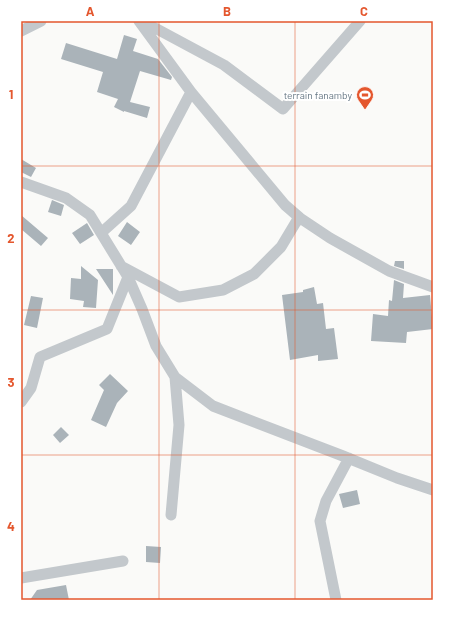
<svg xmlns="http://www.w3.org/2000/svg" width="454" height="621" font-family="Barlow,sans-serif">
	<rect width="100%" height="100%" fill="#fafaf8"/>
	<!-- building -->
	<path fill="#aab3b9" d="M 124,35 L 137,39 L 133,51 L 158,59 L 172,77 L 171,80 L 140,71 L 130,102 L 150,107 L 147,118 L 124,111 L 124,112 L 114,107 L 118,99 L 97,92 L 103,72 L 61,59 L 66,43 L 117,59 Z
		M 21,159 L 36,168 L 31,177 L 21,172 Z
		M 52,200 L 64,205 L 61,216 L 48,212 Z
		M 21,215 L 48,238 L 41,246 L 21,229 Z
		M 127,222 L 140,232 L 131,245 L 118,236 Z
		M 87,223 L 94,235 L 80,244 L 72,233 Z
		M 395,261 L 404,261 L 404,269 L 394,266 Z
		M 81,266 L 98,280 L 96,308 L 83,307 L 84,301 L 70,299 L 71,278 L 81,279 Z
		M 96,269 L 113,269 L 113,295 Z
		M 394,280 L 404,284 L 403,298 L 430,295 L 433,329 L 407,332 L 406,343 L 371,341 L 373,314 L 388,316 L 389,300 L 392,301 Z
		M 314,287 L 317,304 L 323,303 L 326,329 L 334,328 L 338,359 L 318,361 L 318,355 L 290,360 L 282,295 L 303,292 L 303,290 Z
		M 31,296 L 43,298 L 37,328 L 24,325 Z
		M 110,374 L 128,391 L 117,403 L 106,427 L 91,420 L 104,390 L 99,385 Z
		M 61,427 L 69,435 L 60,443 L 53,435 Z
		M 357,490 L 360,504 L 343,508 L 339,494 Z
		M 146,546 L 161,547 L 160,563 L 146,562 Z
		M 66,585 L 69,600 L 30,600 L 37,590 Z"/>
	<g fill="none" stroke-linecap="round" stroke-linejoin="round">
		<!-- street -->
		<path stroke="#c3c8cc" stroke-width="11" d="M 139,21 L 191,92 L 285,205 L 300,218 L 330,238 L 389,271 L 433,287
			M 142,21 L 224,65 L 283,109 L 360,21
			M 21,31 L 41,21
			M 21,182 L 66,198 L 90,215 L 128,277 L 142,309 L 156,346 L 175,377 L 213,406 L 343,456 L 397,478 L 433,490
			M 101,233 L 131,206 L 191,92
			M 121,266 L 179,297 L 223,290 L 254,274 L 281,247 L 296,222 L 300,218
			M 21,402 L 31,388 L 40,357 L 107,329 L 128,277
			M 171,515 L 179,425 L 175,377
			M 21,578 L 123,561
			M 336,600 L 320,521 L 326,501 L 349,458"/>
	</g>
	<!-- grid -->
	<path fill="none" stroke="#e4572e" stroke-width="1" stroke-opacity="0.55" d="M 159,21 L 159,600M 295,21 L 295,600M 21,166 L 433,166M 21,310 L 433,310M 21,455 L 433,455"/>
	<!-- icons -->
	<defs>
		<g id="stadium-pin" transform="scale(0.9)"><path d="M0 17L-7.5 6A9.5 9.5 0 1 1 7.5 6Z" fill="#e4572e" stroke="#fff"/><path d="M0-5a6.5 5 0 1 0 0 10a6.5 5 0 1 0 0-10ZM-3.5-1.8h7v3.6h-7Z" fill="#fff"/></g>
	</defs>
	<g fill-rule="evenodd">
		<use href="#stadium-pin" x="365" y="95"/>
	</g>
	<g text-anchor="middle" stroke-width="4" stroke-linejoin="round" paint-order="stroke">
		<!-- poi labels -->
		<g font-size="10" fill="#657683" stroke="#fff" text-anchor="end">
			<text x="352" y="99">terrain fanamby</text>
		</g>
	</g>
	<!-- border -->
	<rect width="454" height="621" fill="none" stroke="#ffffff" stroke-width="44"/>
	<rect x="22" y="22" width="410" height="577" fill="none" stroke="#e4572e" stroke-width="1.5"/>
	<g font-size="13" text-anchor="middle" font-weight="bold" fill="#e4572e">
		<text x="90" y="16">A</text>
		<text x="227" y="16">B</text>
		<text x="364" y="16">C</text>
		<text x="11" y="99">1</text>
		<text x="11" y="243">2</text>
		<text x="11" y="387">3</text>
		<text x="11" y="531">4</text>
	</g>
</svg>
